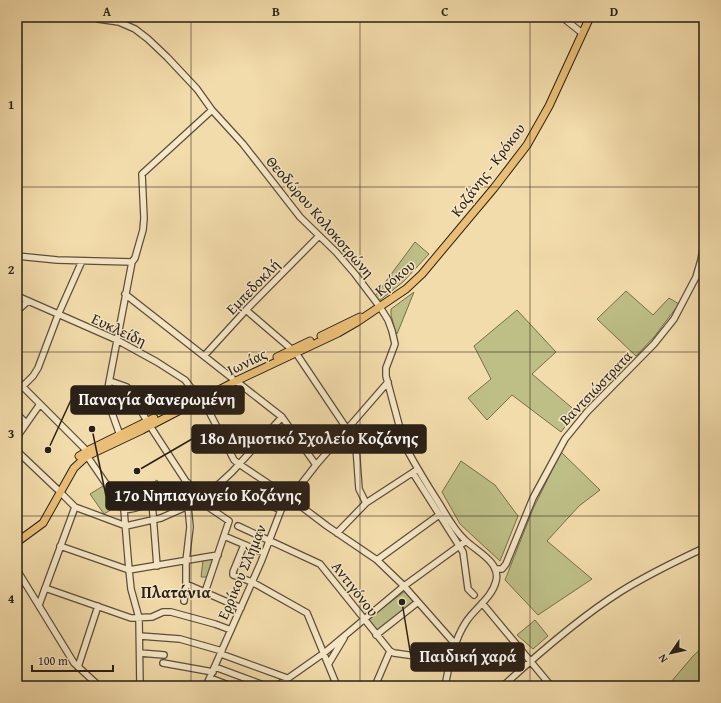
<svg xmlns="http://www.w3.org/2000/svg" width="721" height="703" font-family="'Gentium Book Plus',serif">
	<rect width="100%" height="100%" fill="#f3dcab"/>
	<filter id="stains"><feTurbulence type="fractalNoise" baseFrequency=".005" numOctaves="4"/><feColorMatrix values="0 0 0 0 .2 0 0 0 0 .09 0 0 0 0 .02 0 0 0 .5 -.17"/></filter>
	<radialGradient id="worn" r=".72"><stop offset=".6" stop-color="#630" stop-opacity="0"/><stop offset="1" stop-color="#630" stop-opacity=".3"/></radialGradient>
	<!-- green -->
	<path fill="#bebf87" stroke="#746f4e" d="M 415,242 L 429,254 L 403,282 L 379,301 L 375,296 Z
		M 626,291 L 653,315 L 669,298 L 679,304 L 654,337 L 636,356 L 597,319 Z
		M 414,292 L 397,334 L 396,333 L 391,315 L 391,309 Z
		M 517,310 L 556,352 L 532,374 L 577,412 L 561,432 L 512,395 L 487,420 L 468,398 L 491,379 L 474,346 Z
		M 561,452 L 600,490 L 579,506 L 547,541 L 592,579 L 538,615 L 505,580 L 533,509 Z
		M 461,461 L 495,485 L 518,516 L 500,561 L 460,524 L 442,492 Z
		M 157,480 L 164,490 L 147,501 L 140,491 Z
		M 103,486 L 117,506 L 104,514 L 90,494 Z
		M 214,559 L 207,577 L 201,577 L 203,560 Z
		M 405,591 L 414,602 L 377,632 L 367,620 Z
		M 535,620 L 548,636 L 533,649 L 517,635 Z
		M 704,646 L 704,686 L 675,686 L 671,682 L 693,656 Z"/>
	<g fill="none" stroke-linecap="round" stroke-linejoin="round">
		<!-- minor casing -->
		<g stroke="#5c4e3b" stroke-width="8">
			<path id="minor" d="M 95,17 L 98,19 L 119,22 L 135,29 L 148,39 L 167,57 L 197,89 L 212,110 L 243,144 L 300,217 L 336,252 L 355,274 L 380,307 L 388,320 L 392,331 L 395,344 L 386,368 L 386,376 L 402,436 L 406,448 C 416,466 426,483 437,500 C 446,514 453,529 465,540 C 476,551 501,562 496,581 C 492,598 475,608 466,622 C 454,640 449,665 445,686
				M 564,17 L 567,21 L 582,33
				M 17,256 L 57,260 L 132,262
				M 125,294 L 232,378
				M 17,296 L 117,340 L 157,362 L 185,380 L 195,393 L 198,401
				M 246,310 L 296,353 L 347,429 L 356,447 L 359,489 L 366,503
				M 17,311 L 28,301
				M 204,356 L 246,310 L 319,236
				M 17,381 L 85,449 L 87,456 L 124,510
				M 110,381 L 127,387 L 150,426 L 198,500 L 229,521 L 205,592
				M 236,381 L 282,417 L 316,465
				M 17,392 L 33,376 L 38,368 L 58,315 L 82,261
				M 200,394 L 234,460 L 239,464 L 290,498 L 327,526 L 377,560 L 404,586 L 456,645
				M 17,414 L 26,423
				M 17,437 L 40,404
				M 121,438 L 108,402 L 107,393 L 132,262 L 135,258 L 143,230 L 144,218 L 142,174 L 212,110
				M 17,451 L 57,489
				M 413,473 L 463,552 L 468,589 L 474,595
				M 219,484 L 281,510
				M 60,492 L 75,507 L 126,526 L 161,518 L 188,506 L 219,484 L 232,472 L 282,417
				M 152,502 L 157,566
				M 124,510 L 129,570 L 131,589 L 139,618 L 140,686
				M 124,510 C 146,508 169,495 188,483
				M 238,526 L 320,564 L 390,651 L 394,653 L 451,661
				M 337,533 L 366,503 L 415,471
				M 224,536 L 264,553
				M 244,545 L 233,572 L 233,575 L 252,582 L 307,613 L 337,686
				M 60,546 L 129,570 L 218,555
				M 377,560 L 439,515
				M 495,569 L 502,569 L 506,564 L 533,498 L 565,439 L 587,412 L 654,344 L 674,319 L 696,277 L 701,260 L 704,243
				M 17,570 L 74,663 L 99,686
				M 186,584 L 241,608
				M 45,588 L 131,618 L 152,617 L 163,612 L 171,612 L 215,624 L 231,630
				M 184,601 L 186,584 L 186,561 L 190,527 L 188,506
				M 482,603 L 551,686
				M 39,605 L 75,507
				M 376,635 L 418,602
				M 140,636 L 180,639 L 222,651
				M 140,653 L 164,655
				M 221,654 L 287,678
				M 163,663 L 213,672
				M 329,663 L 344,638
				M 78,667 L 98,606
				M 215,667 L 266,686
				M 210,678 L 231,686
				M 206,686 L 261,562 L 281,510 L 316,465 L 388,382
				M 277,686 L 324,653 L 404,586 L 466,541
				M 375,686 L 390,651
				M 503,686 C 539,653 579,618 620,592 C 647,575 676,561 704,548"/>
		</g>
		<!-- major casing -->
		<g stroke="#291f16" stroke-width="9">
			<path id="major" d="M 321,336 L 360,317
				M 277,357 L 310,341
				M 79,456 L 89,450 L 154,418
				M 17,542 L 43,523 L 74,468 L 87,456 L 142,430 L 236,381 L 338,333 L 357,322 L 406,289 L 422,274 L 494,188 L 527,145 L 549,106 L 590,17"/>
		</g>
		<!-- minor -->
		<use href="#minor" stroke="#f7e8c8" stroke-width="5.5"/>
		<!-- major -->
		<use href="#major" stroke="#eabe76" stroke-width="7"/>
	</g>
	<!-- grid -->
	<path fill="none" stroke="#291f16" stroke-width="1" stroke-opacity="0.55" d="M 191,17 L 191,686M 360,17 L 360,686M 530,17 L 530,686M 17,187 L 704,187M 17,352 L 704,352M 17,516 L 704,516"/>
	<g text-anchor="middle" stroke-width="3" stroke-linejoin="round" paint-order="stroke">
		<!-- street labels -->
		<g font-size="15" fill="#291f16" stroke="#f7e8c8">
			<text transform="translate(488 170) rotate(-53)" y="5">Κοζάνης - Κρόκου</text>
			<text transform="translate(320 217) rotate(49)" y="5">Θεοδώρου Κολοκοτρώνη</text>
			<text transform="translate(395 278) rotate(-40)" y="5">Κρόκου</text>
			<text transform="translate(253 287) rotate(-46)" y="5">Εμπεδοκλή</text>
			<text transform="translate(119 330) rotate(25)" y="5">Ευκλείδη</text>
			<text transform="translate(247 362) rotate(-26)" y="5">Ιωνίας</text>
			<text transform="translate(596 388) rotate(-46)" y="5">Βαντσιώστρατα</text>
			<text transform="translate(242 572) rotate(-67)" y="5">Ερρίκου Σλήμαν</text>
			<text transform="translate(355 589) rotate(52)" y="5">Αντιγόνου</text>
		</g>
		<!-- neighbourhood labels -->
		<g font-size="16" font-weight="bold" fill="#291f16" stroke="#f7e8c8">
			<text x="176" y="598">Πλατάνια</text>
		</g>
	</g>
	<!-- callouts -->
	<path fill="none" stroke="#291f16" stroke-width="1.5" d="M48 450L71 400M137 471L192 439M92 429L106 496M402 602L411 657"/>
	<g fill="#291f16" stroke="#f7e8c8" stroke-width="1.5">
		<circle cx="48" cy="450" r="4"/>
		<circle cx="137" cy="471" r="4"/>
		<circle cx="92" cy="429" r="4"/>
		<circle cx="402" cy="602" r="4"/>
	</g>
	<g fill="#291f16" stroke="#291f16" stroke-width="1.5">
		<rect x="71" y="386" width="173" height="28" rx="4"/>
		<rect x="192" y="425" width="234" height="28" rx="4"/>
		<rect x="106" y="482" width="203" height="28" rx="4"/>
		<rect x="411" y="643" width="113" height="28" rx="4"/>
	</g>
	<g font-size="16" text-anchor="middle" font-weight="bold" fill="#fff">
		<text x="157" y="405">Παναγία Φανερωμένη</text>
		<text x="309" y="444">18ο Δημοτικό Σχολείο Κοζάνης</text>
		<text x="208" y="501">17ο Νηπιαγωγείο Κοζάνης</text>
		<text x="468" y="662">Παιδική χαρά</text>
	</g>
	<!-- margin -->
	<rect width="721" height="703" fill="none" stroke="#f3dcab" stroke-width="44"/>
	<!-- north arrow -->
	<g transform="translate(671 653) rotate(236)" stroke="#f7e8c8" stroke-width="3" paint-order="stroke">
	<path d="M0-3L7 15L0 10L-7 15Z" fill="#291f16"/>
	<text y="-6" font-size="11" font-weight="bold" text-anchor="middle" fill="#291f16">N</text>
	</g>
	<!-- scale -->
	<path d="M32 665v6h81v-6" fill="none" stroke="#291f16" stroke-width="2"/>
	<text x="38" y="665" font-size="12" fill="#291f16" stroke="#f7e8c8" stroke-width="3" paint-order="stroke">100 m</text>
	<rect x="22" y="22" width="677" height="659" fill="none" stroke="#291f16" stroke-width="1.5"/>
	<g font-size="13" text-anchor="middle" font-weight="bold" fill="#291f16">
		<text x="107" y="16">A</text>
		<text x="276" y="16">B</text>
		<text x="445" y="16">C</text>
		<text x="614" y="16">D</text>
		<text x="11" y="109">1</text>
		<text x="11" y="274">2</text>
		<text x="11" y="438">3</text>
		<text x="11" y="603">4</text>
	</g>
	<rect width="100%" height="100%" filter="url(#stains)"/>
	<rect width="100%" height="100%" fill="url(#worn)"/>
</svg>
